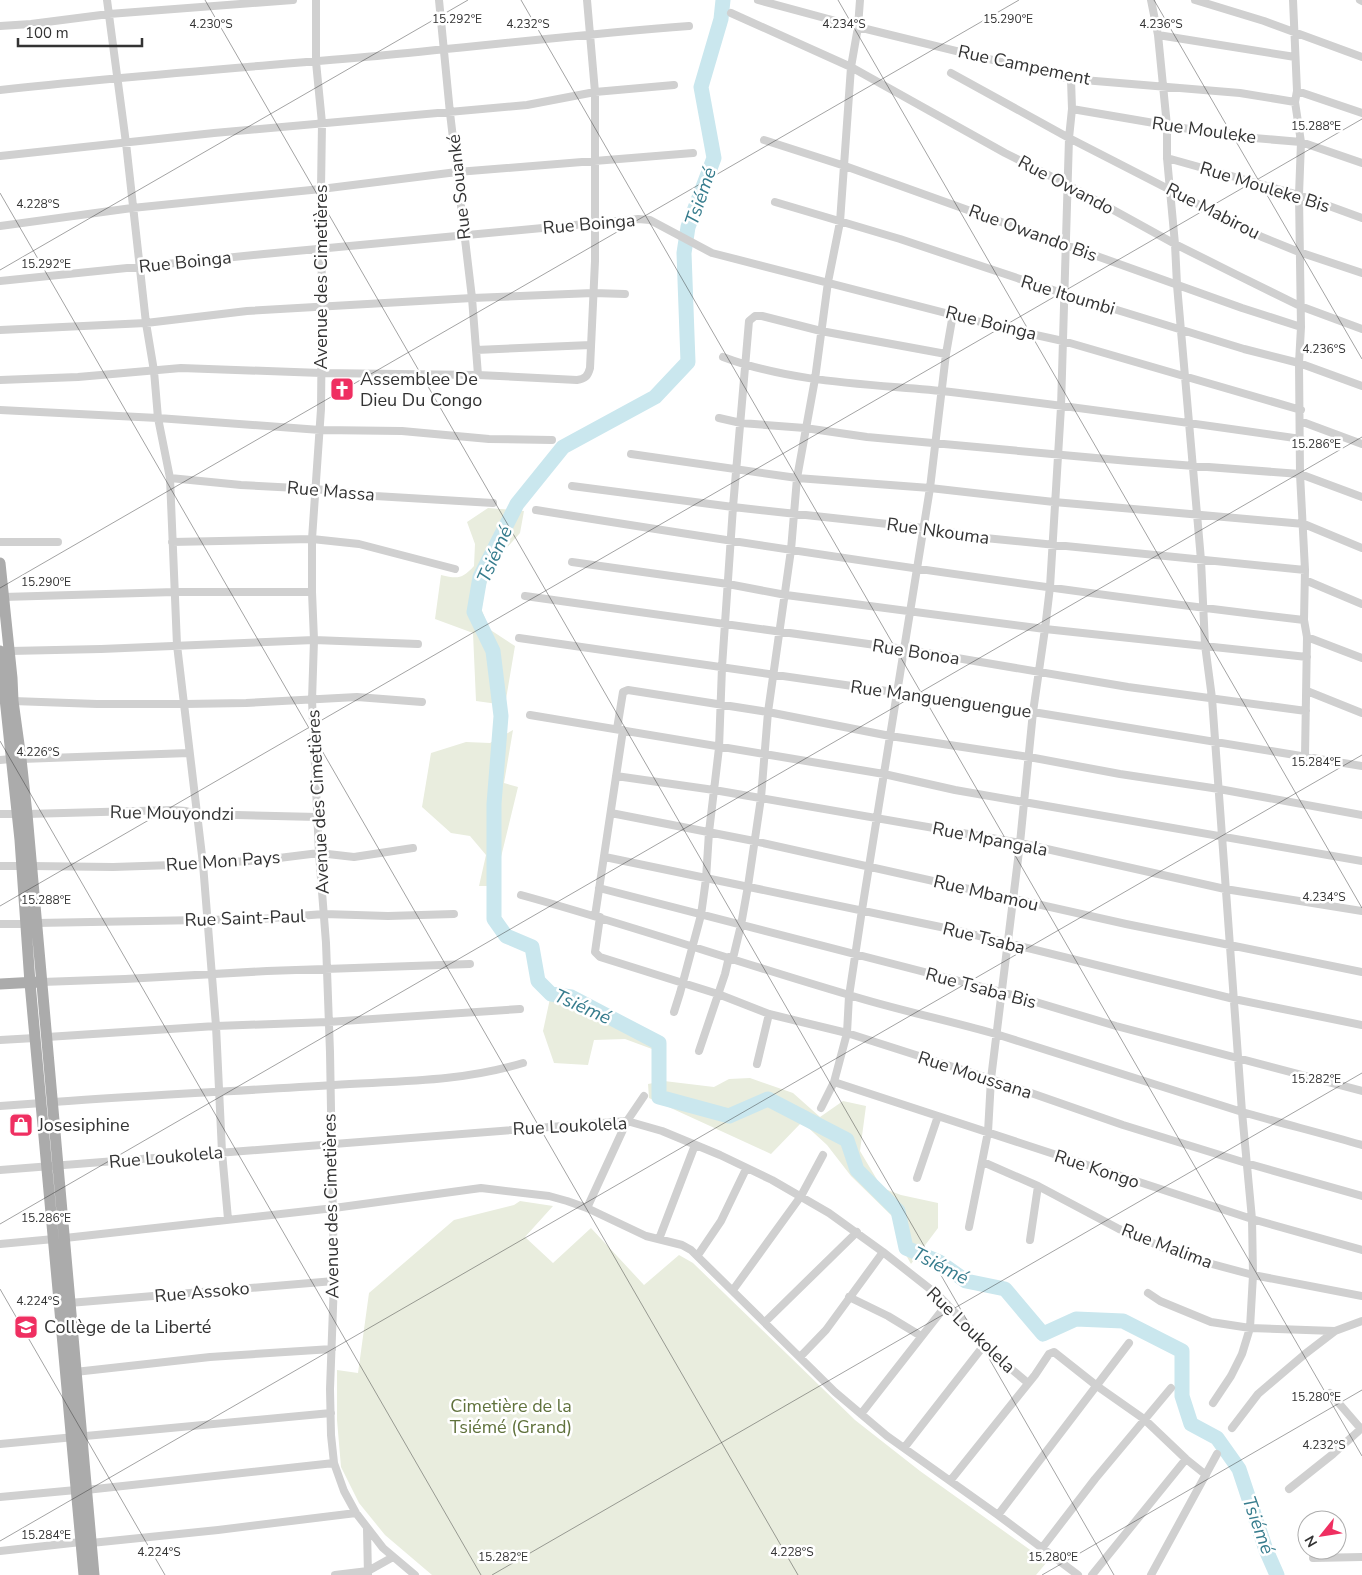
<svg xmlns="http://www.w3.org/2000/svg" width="1362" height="1575" font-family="'Nunito Sans',sans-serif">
	<rect width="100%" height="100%" fill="#fff"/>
	<!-- green -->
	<path fill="#e9edde" d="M 488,508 L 524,511 L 520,533 L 504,551 L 486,584 L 481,608 L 489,629 L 515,646 L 505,705 L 476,701 L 473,633 L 435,619 L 441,575 C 458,579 462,579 474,566 L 475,544 L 467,522 Z
		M 513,730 L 504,783 L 518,787 L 494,886 L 479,886 L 486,855 L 470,836 L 451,833 L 422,807 L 431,753 L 466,742 L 490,743 Z
		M 551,994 L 651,1033 L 652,1049 L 625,1039 L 594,1040 L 588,1065 L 554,1063 L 543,1031 Z
		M 750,1078 L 793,1093 L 820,1117 L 843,1101 L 866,1106 L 860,1151 L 882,1188 L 901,1195 L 938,1203 L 938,1228 L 911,1264 L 898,1241 L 895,1219 L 851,1176 L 827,1145 L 802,1122 L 771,1154 L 649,1098 L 648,1084 L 664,1081 L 714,1087 L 729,1079 Z
		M 520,1201 L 553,1206 L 525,1237 L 553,1263 L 591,1228 L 644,1285 L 679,1255 L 693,1263 L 855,1420 L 920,1471 L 1047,1562 L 1036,1575 L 432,1575 L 385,1535 L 359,1503 L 341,1467 L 337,1420 L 337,1370 L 358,1373 L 369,1293 L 454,1220 L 514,1205 Z"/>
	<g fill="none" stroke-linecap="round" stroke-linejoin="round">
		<!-- river -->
		<path stroke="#cae7ee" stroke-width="15" d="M 723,0 L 721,19 L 701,87 L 714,158 L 688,227 L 684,253 L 688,362 L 655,397 L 563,447 L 517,504 L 480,577 L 474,612 L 493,651 L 501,716 L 494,804 L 494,919 L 506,936 L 532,947 L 538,981 L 551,994 L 571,997 L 659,1043 L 659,1097 L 729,1116 L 768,1099 L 847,1140 L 857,1170 L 898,1211 L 906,1248 L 939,1262 L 966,1281 L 1005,1289 L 1043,1334 L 1076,1319 L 1123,1321 L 1182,1351 L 1182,1396 L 1191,1424 L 1217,1438 L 1239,1469 L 1266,1550 L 1277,1575"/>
		<!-- street -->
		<path stroke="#d0d0d0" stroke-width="8" d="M 107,0 L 126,143 L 146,323 L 154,371 L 158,418 L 170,478 L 177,645 L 203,864 L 216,1026 L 222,1152 L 228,1219
			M 316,0 L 316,62 L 322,123 L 321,189 L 322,308 L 321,409 L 312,539 L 312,592 L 314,640 L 312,700 L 319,853 L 326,943 L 330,1052 L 334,1281 L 330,1389 L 331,1435 L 334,1463 L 344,1491 L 356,1513 L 383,1548 L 415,1575
			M 439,0 L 450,113 L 472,298 L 478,375
			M 758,0 L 858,27 L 1071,79 L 1240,93 L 1295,102
			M 1151,0 L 1158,35 L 1167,126 L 1167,158 L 1175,244 L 1177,285 L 1201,560 L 1205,645 L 1212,698 L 1242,1112 L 1252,1219 L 1253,1275 L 1250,1328 L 1242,1354 L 1231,1376 L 1213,1403
			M 1195,0 L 1264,21 L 1362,57
			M 1293,0 L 1297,91 L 1295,102 L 1301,142 L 1299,195 L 1301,327 L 1299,363 L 1300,474 L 1305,570 L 1304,620 L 1307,637 L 1305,756
			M 1360,0 L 1362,1
			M 731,13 L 851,67 L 1005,153 L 1068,185 L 1175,244 L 1235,274 L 1300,306 L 1362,329
			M 0,26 L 31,24 L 109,14 L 293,0
			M 1158,35 L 1295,57
			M 951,73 L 1069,138 L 1262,237 L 1299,252 L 1362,273
			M 0,90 C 125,76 251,67 377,56 C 481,46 585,34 689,26
			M 1297,91 L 1362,113
			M 1072,109 L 1230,136 L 1301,142 L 1362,163
			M 764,140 L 845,166 L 1242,308 L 1301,327
			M 0,156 L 214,133 L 527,105 L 595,92 L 674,85
			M 1167,158 L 1299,195 L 1362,218
			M 775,202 L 900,239 L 1065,294 L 1244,349 L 1299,363 L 1362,386
			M 0,226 L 132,208 L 321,189 L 457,172 L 693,153
			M 0,281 L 264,254 L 638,219 L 650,220 L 712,253 L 1004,328 L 1063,341 L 1301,410
			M 0,330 L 146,323 L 247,311 L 472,298 L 593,293 L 625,294
			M 476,350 L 591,345
			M 723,357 C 795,384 875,384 951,392 C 1068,406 1184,422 1301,439
			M 0,380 L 78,377 L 181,368 L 321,373 L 478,375 L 577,380 C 585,379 588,376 590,368 L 595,261 L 595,92 L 587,0
			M 0,410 L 158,418 L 320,430 L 402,431 L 489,439 L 552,440
			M 719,418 L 741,423 L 805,428 L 867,437 L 1129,461 L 1300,474 L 1362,497
			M 1300,421 L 1362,444
			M 631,454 L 797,478 L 930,488 L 1054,502 L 1304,524 L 1362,548
			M 170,478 L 241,485 L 316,489 L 375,496 L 493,503
			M 572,486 L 733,507 L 924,528 L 985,538 L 1305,570
			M 536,510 C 791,551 1047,590 1304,620
			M 0,542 L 58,542
			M 172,542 L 312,539 L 359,544 L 455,569
			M 572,562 L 728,584 L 786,595 L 1045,629 L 1307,657
			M 1305,580 L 1362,604
			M 525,596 L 904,649 L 1128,687 L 1306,711
			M 3,597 L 175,592 L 312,592
			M 1307,637 L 1362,658
			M 519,638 L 1033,712 L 1362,766
			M 10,651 L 101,649 L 314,640 L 418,644
			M 1307,691 L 1362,713
			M 13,701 L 97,704 L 185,704 L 246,703 L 357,697 L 422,702
			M 530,715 L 884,774 L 955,790 L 1362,861
			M 617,729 L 623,692 L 628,690 L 768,712 L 890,736 L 1029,757 L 1120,774 L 1219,789 L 1362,815
			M 21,759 L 189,753
			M 0,760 L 11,759
			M 616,776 L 714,790 L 1020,843 L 1225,889 L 1362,911
			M 611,813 L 754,841 L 1126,924 L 1362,972
			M 0,814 L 17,814
			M 27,814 L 174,810 L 186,811 L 197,814 L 318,817
			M 605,857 L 955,930 L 1234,999 L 1362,1025
			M 0,866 L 21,866
			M 31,866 L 113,867 L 203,864 L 263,860 L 319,853 L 354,857 L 413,848
			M 599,888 L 1002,992 L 1116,1026 L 1362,1091
			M 521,895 C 630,925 737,962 846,994 C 896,1010 948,1020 999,1035 C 1079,1060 1159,1086 1239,1111 C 1280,1123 1321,1133 1362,1145
			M 595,916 L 623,730
			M 600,917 L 595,952 L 600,957 L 718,994 L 769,1014 L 847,1033 L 991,1079 L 1123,1125 L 1246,1163 L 1362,1196
			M 36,923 L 260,919 L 324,914 L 388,916 L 454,914
			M 0,924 L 26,924
			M 733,958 L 741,925 L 748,886 L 761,798 L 768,712 L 791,550 L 797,478 L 815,379 L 828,282 L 840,222 L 851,67 L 858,27 L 860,0
			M 42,982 L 125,979 L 267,971 L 470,964
			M 674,1012 L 680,993 L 701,915 L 706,879 L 709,832 L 719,748 L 722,667 L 733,507 L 749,321 L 755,316 L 762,316 L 821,331 L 946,354
			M 47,1037 L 216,1026 L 328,1022 L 520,1009
			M 0,1040 L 35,1038
			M 699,1051 L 725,974 L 729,957
			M 757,1064 L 769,1014
			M 834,1082 L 1252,1219 L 1362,1250
			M 53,1102 C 147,1095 240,1091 334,1085 C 398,1081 461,1082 523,1063
			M 0,1106 L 42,1103
			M 821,1108 L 834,1082 L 847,1033 L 849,996 L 862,910 L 930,488 L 946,354 L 953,314
			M 983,1162 L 1038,1186 L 1119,1229 L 1186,1257 L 1253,1275 L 1362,1296
			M 0,1170 L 627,1121 L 662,1131 L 720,1155 L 772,1180 L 829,1213 L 883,1252 L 939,1296 L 1004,1363 L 1028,1383
			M 917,1178 L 938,1116
			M 587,1208 L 627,1121 L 644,1096
			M 969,1227 L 988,1132 L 991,1079 L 1020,843 L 1033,712 L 1045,629 L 1050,587 L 1061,407 L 1069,138 L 1072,109 L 1071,79
			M 65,1238 L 334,1208 L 481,1188 L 549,1196 L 567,1201 L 587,1208 L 646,1236 L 682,1245 L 691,1250 L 835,1392 L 887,1436 L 998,1515 L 1078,1575
			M 659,1239 L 695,1145
			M 1030,1240 L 1038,1186
			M 0,1244 L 54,1239
			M 698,1255 L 721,1221 L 746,1169
			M 733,1290 L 801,1196 L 823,1155
			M 1148,1293 L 1160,1301 L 1211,1322 L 1250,1328 L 1335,1331 L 1362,1321
			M 849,1297 L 888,1316 L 921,1336
			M 69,1303 L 334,1281
			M 765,1322 L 857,1232
			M 800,1357 L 826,1330 L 883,1252
			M 75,1372 L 210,1357 L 332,1349
			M 1330,1393 L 1361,1429
			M 861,1414 L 947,1304
			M 1232,1428 L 1258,1394 L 1305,1354 L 1335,1331
			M 0,1444 L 331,1413
			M 904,1448 L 985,1344
			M 950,1481 L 1035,1375 L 1049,1354 L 1054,1352 L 1097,1386 L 1144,1419 L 1186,1459 L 1206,1475
			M 1289,1489 L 1333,1454 L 1362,1428
			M 86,1490 L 334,1463
			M 0,1497 L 76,1490
			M 998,1515 L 1129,1343
			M 367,1529 L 368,1575
			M 91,1543 L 218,1530 L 356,1513
			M 1042,1548 L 1095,1479 L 1171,1388
			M 0,1551 L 81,1542
			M 1313,1558 L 1362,1557
			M 335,1575 L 368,1571 L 393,1557
			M 1092,1575 L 1186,1459
			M 1151,1575 L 1217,1454"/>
		<!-- primary -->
		<path stroke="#ababab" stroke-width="11" d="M 0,563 L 12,678 L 13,701 L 21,759 L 27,814 L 94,1575
			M 0,651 L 20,840 L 30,983 L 84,1575
			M 0,984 L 37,982"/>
	</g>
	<!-- ticks -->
	<path fill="none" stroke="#333" stroke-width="1" stroke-opacity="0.45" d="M 205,0 L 1114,1575M 521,0 L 1362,1456M 838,0 L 1362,908M 1154,0 L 1362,359M 0,193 L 798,1575M 0,270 L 468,0M 0,588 L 1019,0M 0,741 L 481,1575M 0,906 L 1362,119M 0,1224 L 1362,437M 0,1289 L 165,1575M 0,1541 L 1362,755M 492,1575 L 1362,1073M 1042,1575 L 1362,1390"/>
	<!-- icons -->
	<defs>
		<g id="church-square" transform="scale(1.25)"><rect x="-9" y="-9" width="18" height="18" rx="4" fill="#ef2f61" stroke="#fff"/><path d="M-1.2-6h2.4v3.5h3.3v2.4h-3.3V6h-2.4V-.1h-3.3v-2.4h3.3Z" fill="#fff"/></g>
		<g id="shop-square" transform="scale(1.25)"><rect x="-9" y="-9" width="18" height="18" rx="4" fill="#ef2f61" stroke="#fff"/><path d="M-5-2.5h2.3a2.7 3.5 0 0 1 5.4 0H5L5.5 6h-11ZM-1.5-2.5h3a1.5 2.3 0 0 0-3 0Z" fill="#fff"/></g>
		<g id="school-square" transform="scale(1.25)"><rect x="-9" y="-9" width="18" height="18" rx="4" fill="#ef2f61" stroke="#fff"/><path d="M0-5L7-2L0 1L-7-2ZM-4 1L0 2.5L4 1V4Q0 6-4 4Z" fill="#fff"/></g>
	</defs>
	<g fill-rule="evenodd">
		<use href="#church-square" x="342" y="389"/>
		<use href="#shop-square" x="21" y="1125"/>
		<use href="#school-square" x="26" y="1327"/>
	</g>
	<g text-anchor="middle" stroke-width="5" stroke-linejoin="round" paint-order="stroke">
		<!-- street labels -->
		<g font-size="18" fill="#333" stroke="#fff">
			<text transform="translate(1024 65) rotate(12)" y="6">Rue Campement</text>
			<text transform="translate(1204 130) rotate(8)" y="6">Rue Mouleke</text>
			<text transform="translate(1066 185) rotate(28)" y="6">Rue Owando</text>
			<text transform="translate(459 187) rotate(-96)" y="6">Rue Souanké</text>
			<text transform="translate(1265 187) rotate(17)" y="6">Rue Mouleke Bis</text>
			<text transform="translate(1213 211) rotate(27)" y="6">Rue Mabirou</text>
			<text transform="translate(589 224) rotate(-5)" y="6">Rue Boinga</text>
			<text transform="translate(1033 233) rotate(20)" y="6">Rue Owando Bis</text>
			<text transform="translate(185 262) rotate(-6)" y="6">Rue Boinga</text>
			<text transform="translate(321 277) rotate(-90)" y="6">Avenue des Cimetières</text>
			<text transform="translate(1068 295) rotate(17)" y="6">Rue Itoumbi</text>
			<text transform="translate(991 323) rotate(14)" y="6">Rue Boinga</text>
			<text transform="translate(331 491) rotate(5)" y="6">Rue Massa</text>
			<text transform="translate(938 531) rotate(8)" y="6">Rue Nkouma</text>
			<text transform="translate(916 652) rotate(9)" y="6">Rue Bonoa</text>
			<text transform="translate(941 699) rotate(8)" y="6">Rue Manguenguengue</text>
			<text transform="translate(318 802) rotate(-93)" y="6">Avenue des Cimetières</text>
			<text transform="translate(172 813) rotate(1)" y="6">Rue Mouyondzi</text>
			<text transform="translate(990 839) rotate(11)" y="6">Rue Mpangala</text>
			<text transform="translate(223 861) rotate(-4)" y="6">Rue Mon Pays</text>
			<text transform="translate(986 893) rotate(13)" y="6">Rue Mbamou</text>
			<text transform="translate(245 918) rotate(-2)" y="6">Rue Saint-Paul</text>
			<text transform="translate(984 938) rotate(14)" y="6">Rue Tsaba</text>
			<text transform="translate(981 988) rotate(15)" y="6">Rue Tsaba Bis</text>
			<text transform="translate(975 1075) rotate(18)" y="6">Rue Moussana</text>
			<text transform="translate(570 1126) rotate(-3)" y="6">Rue Loukolela</text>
			<text transform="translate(166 1157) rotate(-5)" y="6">Rue Loukolela</text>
			<text transform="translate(1097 1169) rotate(18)" y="6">Rue Kongo</text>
			<text transform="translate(331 1206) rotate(-91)" y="6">Avenue des Cimetières</text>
			<text transform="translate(1167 1246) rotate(21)" y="6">Rue Malima</text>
			<text transform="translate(202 1292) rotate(-5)" y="6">Rue Assoko</text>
			<text transform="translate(971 1330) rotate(44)" y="6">Rue Loukolela</text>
		</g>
		<!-- poi labels -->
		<g font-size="18" fill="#333" stroke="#fff" text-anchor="start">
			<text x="360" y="385">Assemblee De<tspan x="360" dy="21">Dieu Du Congo</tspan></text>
			<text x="38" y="1131">Josesiphine</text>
			<text x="44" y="1333">Collège de la Liberté</text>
		</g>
		<!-- park labels -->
		<g font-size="18" fill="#60723c" stroke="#fff">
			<text x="511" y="1412">Cimetière de la<tspan x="511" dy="21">Tsiémé (Grand)</tspan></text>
		</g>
		<!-- water labels -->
		<g font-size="19" font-style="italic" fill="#367c8d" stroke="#fff">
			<text transform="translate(700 196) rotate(-71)" y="7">Tsiémé</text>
			<text transform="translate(494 554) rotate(-66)" y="7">Tsiémé</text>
			<text transform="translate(583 1006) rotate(24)" y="7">Tsiémé</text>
			<text transform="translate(941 1265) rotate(27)" y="7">Tsiémé</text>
			<text transform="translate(1259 1525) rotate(70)" y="7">Tsiémé</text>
		</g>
	</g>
	<g font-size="12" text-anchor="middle" fill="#333" stroke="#fff" stroke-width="5" stroke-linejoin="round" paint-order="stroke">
		<text x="457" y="23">15.292°E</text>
		<text x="1008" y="23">15.290°E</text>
		<text x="211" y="28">4.230°S</text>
		<text x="528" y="28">4.232°S</text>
		<text x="844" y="28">4.234°S</text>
		<text x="1161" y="28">4.236°S</text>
		<text x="1316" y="130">15.288°E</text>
		<text x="38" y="208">4.228°S</text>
		<text x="46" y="268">15.292°E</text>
		<text x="1324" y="353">4.236°S</text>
		<text x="1316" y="448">15.286°E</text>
		<text x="46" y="586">15.290°E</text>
		<text x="38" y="756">4.226°S</text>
		<text x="1316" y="766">15.284°E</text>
		<text x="1324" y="901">4.234°S</text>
		<text x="46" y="904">15.288°E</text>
		<text x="1316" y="1083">15.282°E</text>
		<text x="46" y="1222">15.286°E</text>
		<text x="38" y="1305">4.224°S</text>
		<text x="1316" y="1401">15.280°E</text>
		<text x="1324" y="1449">4.232°S</text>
		<text x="46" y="1539">15.284°E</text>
		<text x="159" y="1556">4.224°S</text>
		<text x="792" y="1556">4.228°S</text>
		<text x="503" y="1561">15.282°E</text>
		<text x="1053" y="1561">15.280°E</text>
	</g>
	<!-- north arrow -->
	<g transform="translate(1322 1535) rotate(240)"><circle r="24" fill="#ffffff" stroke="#adadad"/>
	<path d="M0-4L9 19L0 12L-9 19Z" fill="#ef2f61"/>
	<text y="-8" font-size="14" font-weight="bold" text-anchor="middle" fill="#333333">N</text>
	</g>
	<!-- scale -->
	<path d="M18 38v8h124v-8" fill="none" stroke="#333333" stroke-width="2.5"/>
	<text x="25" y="38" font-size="15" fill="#333333" stroke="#ffffff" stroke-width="4" paint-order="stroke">100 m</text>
</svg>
